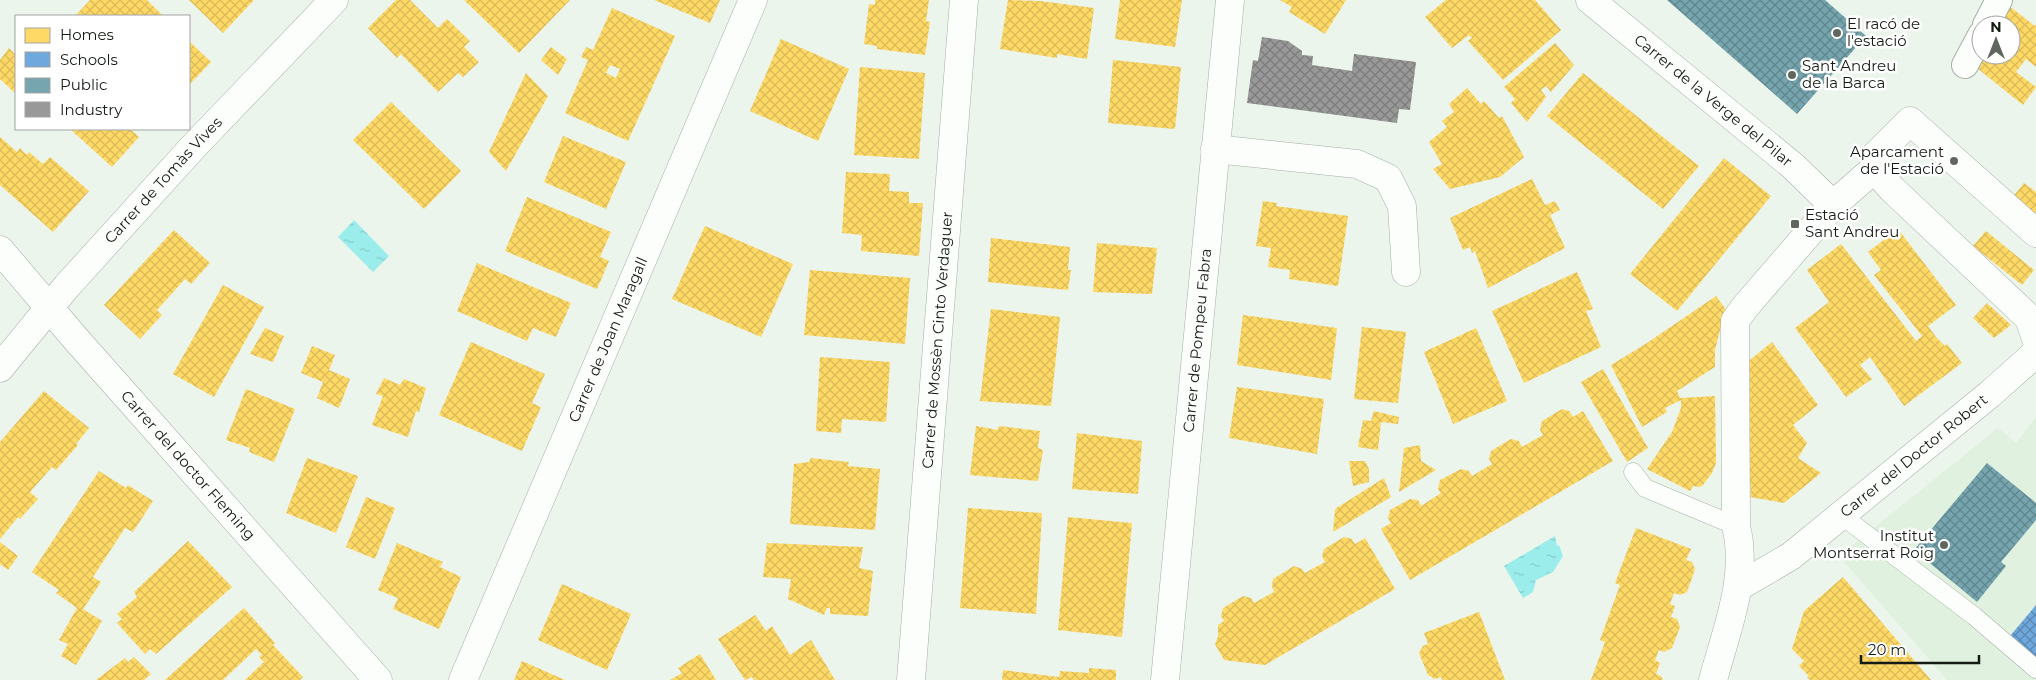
<svg xmlns="http://www.w3.org/2000/svg" width="2036" height="680" font-family="Montserrat,sans-serif">
	<defs>
		<pattern id="water-ripples" width="26" height="14" patternUnits="userSpaceOnUse" patternTransform="scale(1.25)"><rect width="26" height="14" fill="#9bedec"/><path d="M2 4q2-2 4 0t4 0M15 11q2-2 4 0t4 0" fill="none" stroke="#85cbca"/></pattern>
		<pattern id="homes-cross-hatch" width="8" height="8" patternUnits="userSpaceOnUse" patternTransform="scale(1.25)"><rect width="8" height="8" fill="#ffd966"/><path d="M0 0l8 8M0 8l8-8" fill="none" stroke="#daba58"/></pattern>
		<pattern id="schools-cross-hatch" width="8" height="8" patternUnits="userSpaceOnUse" patternTransform="scale(1.25)"><rect width="8" height="8" fill="#6fa8dc"/><path d="M0 0l8 8M0 8l8-8" fill="none" stroke="#5a88b1"/></pattern>
		<pattern id="public-cross-hatch" width="8" height="8" patternUnits="userSpaceOnUse" patternTransform="scale(1.25)"><rect width="8" height="8" fill="#76a5af"/><path d="M0 0l8 8M0 8l8-8" fill="none" stroke="#60868d"/></pattern>
		<pattern id="industry-cross-hatch" width="8" height="8" patternUnits="userSpaceOnUse" patternTransform="scale(1.25)"><rect width="8" height="8" fill="#999"/><path d="M0 0l8 8M0 8l8-8" fill="none" stroke="#7c7c7c"/></pattern>
	</defs>
	<rect width="100%" height="100%" fill="#ebf5eb"/>
	<!-- built -->
	<path fill="#e0f1df" d="M 2036,417 L 2036,680 L 1947,680 L 1839,556 L 1998,428 L 2016,443 Z"/>
	<!-- water -->
	<path fill="url(#water-ripples)" d="M 354,220 L 389,256 L 373,272 L 338,237 Z
		M 1555,536 L 1557,546 L 1559,545 L 1563,556 L 1553,572 L 1536,580 L 1533,592 L 1523,598 L 1504,566 Z"/>
	<!-- homes -->
	<path fill="url(#homes-cross-hatch)" fill-rule="evenodd" d="M 90,0 L 147,0 L 163,16 L 75,16 Z
		M 189,0 L 254,0 L 223,33 Z
		M 396,0 L 410,0 L 438,28 L 447,19 L 470,41 L 464,47 L 479,62 L 463,77 L 458,73 L 438,92 L 401,54 L 397,58 L 368,28 Z
		M 464,0 L 570,0 L 519,53 Z
		M 654,0 L 720,0 L 710,23 Z
		M 875,0 L 929,0 L 926,21 L 930,22 L 925,55 L 877,49 L 877,46 L 864,44 L 869,4 L 875,5 Z
		M 1008,0 L 1040,1 L 1094,8 L 1087,59 L 1057,54 L 1057,58 L 1000,49 Z
		M 1120,0 L 1182,0 L 1175,47 L 1115,39 Z
		M 1280,0 L 1346,0 L 1325,34 L 1289,12 L 1292,7 Z
		M 1446,0 L 1535,0 L 1561,30 L 1503,80 L 1468,41 L 1472,38 L 1469,35 L 1452,48 L 1425,17 Z
		M 2004,2 L 2035,26 L 2036,25 L 2036,67 L 2026,59 L 2016,72 L 2036,87 L 2023,105 L 1972,64 L 1981,55 L 2011,55 L 2011,25 L 1993,25 Z
		M 612,8 L 675,36 L 628,141 L 565,113 L 588,60 L 581,57 L 586,47 L 593,50 ZM 610,65 L 620,69 L 616,78 L 606,73 Z
		M 781,39 L 849,69 L 818,141 L 750,111 Z
		M 189,41 L 211,62 L 189,85 Z
		M 1555,43 L 1574,65 L 1551,92 L 1546,86 L 1541,90 L 1546,97 L 1527,122 L 1511,103 L 1515,99 L 1504,87 Z
		M 551,47 L 567,59 L 558,75 L 541,60 Z
		M 9,48 L 16,55 L 16,94 L 0,79 L 0,60 Z
		M 1113,60 L 1181,67 L 1175,129 L 1108,123 Z
		M 860,67 L 925,73 L 919,159 L 854,155 Z
		M 526,73 L 548,96 L 506,171 L 489,152 Z
		M 1583,73 L 1699,166 L 1663,209 L 1547,116 Z
		M 1467,88 L 1481,104 L 1484,101 L 1499,118 L 1502,116 L 1524,157 L 1500,177 L 1450,189 L 1433,169 L 1442,164 L 1429,142 L 1447,127 L 1442,121 L 1454,112 L 1449,104 Z
		M 391,102 L 461,171 L 424,209 L 353,140 Z
		M 70,129 L 130,129 L 139,137 L 112,167 Z
		M 563,136 L 626,162 L 606,209 L 544,182 Z
		M 0,137 L 17,152 L 20,148 L 27,155 L 29,152 L 43,164 L 50,157 L 89,191 L 53,232 L 0,185 Z
		M 1724,158 L 1771,196 L 1677,311 L 1630,274 Z
		M 846,172 L 890,174 L 889,191 L 909,192 L 909,203 L 923,203 L 919,256 L 861,251 L 862,235 L 842,233 Z
		M 1532,179 L 1545,205 L 1555,201 L 1560,210 L 1550,215 L 1565,248 L 1488,288 L 1475,251 L 1472,253 L 1470,247 L 1463,250 L 1450,218 Z
		M 2024,183 L 2036,192 L 2036,224 L 2011,199 Z
		M 527,197 L 611,232 L 600,257 L 609,261 L 597,289 L 505,251 Z
		M 1263,201 L 1277,203 L 1276,206 L 1348,216 L 1338,286 L 1289,279 L 1290,270 L 1268,267 L 1271,248 L 1256,246 Z
		M 705,226 L 793,264 L 761,337 L 672,299 Z
		M 1898,229 L 1956,305 L 1928,326 L 1936,337 L 1945,346 L 1947,344 L 1962,363 L 1904,406 L 1870,357 L 1860,365 L 1872,379 L 1846,397 L 1795,328 L 1829,302 L 1807,270 L 1841,244 L 1916,341 L 1922,336 L 1874,275 L 1881,270 L 1868,252 Z
		M 174,230 L 210,263 L 191,284 L 185,279 L 157,310 L 162,315 L 140,339 L 104,305 Z
		M 1986,231 L 2034,270 L 2022,285 L 1973,246 Z
		M 991,238 L 1070,247 L 1068,270 L 1071,270 L 1068,290 L 988,282 Z
		M 1097,243 L 1157,248 L 1152,294 L 1093,292 Z
		M 477,263 L 571,303 L 556,337 L 533,328 L 527,341 L 457,311 Z
		M 810,270 L 910,278 L 905,344 L 804,335 Z
		M 1577,272 L 1593,309 L 1586,311 L 1601,347 L 1524,383 L 1492,311 Z
		M 223,285 L 264,307 L 214,397 L 173,374 Z
		M 1716,296 L 1727,311 L 1721,326 L 1715,350 L 1715,367 L 1677,391 L 1680,398 L 1715,396 L 1716,463 L 1712,473 L 1703,485 L 1700,487 L 1693,486 L 1690,491 L 1647,469 L 1672,432 L 1681,408 L 1681,400 L 1665,408 L 1667,412 L 1642,427 L 1611,365 L 1647,343 Z
		M 1987,303 L 2011,325 L 1994,338 L 1973,318 Z
		M 991,309 L 1060,317 L 1051,406 L 980,401 Z
		M 1243,315 L 1337,328 L 1331,380 L 1237,365 Z
		M 1362,327 L 1406,332 L 1398,403 L 1354,399 Z
		M 265,328 L 284,336 L 273,362 L 250,354 Z
		M 1476,328 L 1507,401 L 1453,424 L 1424,352 Z
		M 471,342 L 545,374 L 532,403 L 541,407 L 522,451 L 439,415 Z
		M 1772,342 L 1818,405 L 1793,425 L 1807,443 L 1798,458 L 1821,473 L 1784,503 L 1750,497 L 1751,487 L 1750,486 L 1745,364 Z
		M 312,346 L 335,355 L 329,370 L 350,379 L 339,408 L 317,398 L 323,382 L 301,373 Z
		M 820,357 L 890,362 L 886,422 L 842,419 L 841,433 L 816,431 Z
		M 1603,369 L 1648,448 L 1627,462 L 1581,382 Z
		M 384,378 L 400,385 L 404,379 L 426,388 L 419,412 L 416,411 L 408,437 L 372,425 L 383,396 L 376,394 Z
		M 1237,387 L 1324,399 L 1317,454 L 1229,438 Z
		M 246,389 L 295,409 L 274,462 L 249,452 L 250,448 L 226,440 Z
		M 44,391 L 89,428 L 76,444 L 78,445 L 56,470 L 52,467 L 30,492 L 38,499 L 20,519 L 18,517 L 0,539 L 0,442 Z
		M 1562,409 L 1569,411 L 1573,417 L 1583,411 L 1613,461 L 1410,580 L 1381,529 L 1391,523 L 1388,518 L 1390,510 L 1410,499 L 1418,500 L 1421,506 L 1441,493 L 1438,489 L 1440,480 L 1461,469 L 1469,471 L 1472,476 L 1492,464 L 1489,459 L 1491,451 L 1511,439 L 1519,441 L 1522,447 L 1543,435 L 1540,430 L 1542,421 Z
		M 1374,411 L 1399,417 L 1398,424 L 1381,422 L 1378,450 L 1358,447 L 1363,420 L 1371,421 Z
		M 976,426 L 998,430 L 999,426 L 1040,431 L 1038,448 L 1043,450 L 1038,481 L 970,475 Z
		M 1077,433 L 1142,441 L 1138,494 L 1072,489 Z
		M 1420,445 L 1421,461 L 1436,470 L 1399,492 L 1404,448 Z
		M 307,458 L 358,476 L 336,533 L 286,513 Z
		M 811,458 L 849,462 L 848,466 L 880,469 L 875,530 L 790,524 L 794,464 L 809,462 Z
		M 1349,461 L 1365,461 L 1369,469 L 1369,482 L 1353,486 Z
		M 99,471 L 126,488 L 128,485 L 153,501 L 133,532 L 125,528 L 93,577 L 101,582 L 83,609 L 102,621 L 76,665 L 61,656 L 68,644 L 59,640 L 77,608 L 56,593 L 59,590 L 32,572 Z
		M 1384,478 L 1391,497 L 1333,532 L 1335,509 Z
		M 366,497 L 395,508 L 375,559 L 346,547 Z
		M 968,508 L 1042,513 L 1036,614 L 960,608 Z
		M 1068,517 L 1132,523 L 1122,637 L 1058,630 Z
		M 1636,528 L 1691,549 L 1686,560 L 1692,562 L 1695,569 L 1687,592 L 1680,595 L 1674,593 L 1670,604 L 1675,606 L 1671,617 L 1677,619 L 1680,627 L 1672,648 L 1664,652 L 1659,650 L 1655,660 L 1660,663 L 1656,674 L 1661,676 L 1663,680 L 1591,680 L 1605,642 L 1600,640 L 1620,585 L 1615,583 Z
		M 1344,537 L 1352,539 L 1355,544 L 1365,538 L 1395,589 L 1265,665 L 1224,660 L 1215,644 L 1218,636 L 1218,625 L 1224,621 L 1221,616 L 1223,608 L 1243,596 L 1251,598 L 1254,603 L 1274,592 L 1272,586 L 1273,579 L 1294,566 L 1302,569 L 1305,573 L 1325,562 L 1322,556 L 1324,549 Z
		M 188,541 L 232,587 L 156,654 L 150,649 L 145,654 L 117,623 L 122,619 L 117,614 L 137,597 L 134,592 Z
		M 0,542 L 18,556 L 8,570 L 0,564 Z
		M 397,543 L 443,562 L 440,567 L 461,577 L 439,629 L 393,609 L 398,598 L 378,590 Z
		M 767,543 L 863,547 L 859,568 L 873,571 L 868,616 L 830,614 L 830,608 L 827,608 L 824,615 L 788,599 L 791,579 L 763,577 Z
		M 1843,577 L 1931,680 L 1810,680 L 1807,677 L 1809,676 L 1799,666 L 1804,661 L 1792,649 L 1804,611 Z
		M 562,584 L 631,614 L 607,670 L 538,640 Z
		M 244,608 L 275,643 L 273,645 L 303,677 L 300,680 L 245,680 L 264,662 L 259,657 L 262,655 L 256,649 L 223,680 L 165,680 Z
		M 1479,612 L 1505,680 L 1442,680 L 1441,677 L 1435,679 L 1428,675 L 1419,653 L 1423,646 L 1428,644 L 1424,633 Z
		M 755,615 L 766,631 L 772,626 L 790,655 L 811,640 L 835,680 L 754,680 L 752,677 L 745,680 L 718,639 Z
		M 700,654 L 716,680 L 670,680 L 682,673 L 678,668 Z
		M 134,657 L 151,674 L 144,680 L 96,680 L 125,658 L 128,662 Z
		M 522,661 L 565,680 L 514,680 Z
		M 1089,668 L 1116,670 L 1116,680 L 1002,680 L 1003,670 L 1059,677 L 1060,671 L 1089,673 Z"/>
	<!-- schools -->
	<path fill="url(#schools-cross-hatch)" d="M 2036,605 L 2036,657 L 2010,636 Z"/>
	<!-- public -->
	<path fill="url(#public-cross-hatch)" d="M 1667,0 L 1825,0 L 1866,36 L 1797,114 Z
		M 1987,463 L 2036,503 L 2036,520 L 2001,562 L 2006,566 L 1977,602 L 1914,550 Z"/>
	<!-- industry -->
	<path fill="url(#industry-cross-hatch)" d="M 1262,37 L 1288,41 L 1302,51 L 1302,55 L 1313,56 L 1312,65 L 1352,71 L 1354,54 L 1416,62 L 1410,110 L 1399,109 L 1397,123 L 1247,103 L 1253,60 L 1258,61 Z"/>
	<g fill="none" stroke-linecap="round" stroke-linejoin="round">
		<!-- service casing -->
		<g stroke="#a7afa7" stroke-width="19">
			<path id="service" d="M 1633,472 L 1645,488 L 1736,526
				M 1841,515 L 1974,616 L 2036,669"/>
		</g>
		<!-- pedestrian casing -->
		<g stroke="#a7afa7" stroke-width="28">
			<path id="pedestrian" d="M 1986,25 L 1999,0
				M 1965,65 L 1981,35"/>
		</g>
		<!-- minor casing -->
		<g stroke="#a7afa7" stroke-width="29">
			<g id="minor">
				<path id="s1" d="M 1590,0 L 1793,166 L 1833,205"/>
				<path d="M 1215,149 L 1357,164 L 1388,178 L 1402,206 L 1406,272"/>
				<path d="M 1874,169 L 1892,189 L 2029,318 L 2036,339"/>
				<path id="s2" d="M 0,250 L 75,338 L 378,680"/>
				<path id="s3" d="M 0,368 L 67,286 L 194,146 L 334,0"/>
				<path id="s4" d="M 1738,587 L 1791,556 L 1990,394 L 2036,353"/>
				<path id="s5" d="M 463,680 L 753,0"/>
				<path id="s6" d="M 911,680 L 964,0"/>
				<path id="s7" d="M 1165,680 L 1230,0"/>
				<path d="M 1713,680 C 1726,631 1749,577 1736,526 L 1735,321 L 1745,307 L 1833,205 L 1874,169 L 1875,156 L 1910,121 L 2036,233"/>
			</g>
		</g>
		<!-- service -->
		<use href="#service" stroke="#fcfefc" stroke-width="18"/>
		<!-- pedestrian -->
		<use href="#pedestrian" stroke="#fcfefc" stroke-width="26"/>
		<!-- minor -->
		<use href="#minor" stroke="#fcfefc" stroke-width="28"/>
	</g>
	<!-- markers -->
	<g fill="#5f675f" stroke="#fff" stroke-width="2">
		<circle cx="1837" cy="33" r="5"/>
		<circle cx="1792" cy="75" r="5"/>
		<circle cx="1954" cy="161" r="5"/>
		<rect x="1790" y="219" width="10" height="10" rx="2.5"/>
		<circle cx="1944" cy="545" r="5"/>
	</g>
	<g text-anchor="middle" stroke-width="5" stroke-linejoin="round" paint-order="stroke">
		<!-- poi labels -->
		<g font-size="15" fill="#141a14" stroke="#fff" text-anchor="start">
			<text x="1847" y="29">El racó de<tspan x="1847" dy="17">l'estació</tspan></text>
			<text x="1802" y="71">Sant Andreu<tspan x="1802" dy="17">de la Barca</tspan></text>
			<text x="1944" y="157" text-anchor="end">Aparcament<tspan x="1944" dy="17">de l'Estació</tspan></text>
			<text x="1805" y="220">Estació<tspan x="1805" dy="17">Sant Andreu</tspan></text>
			<text x="1934" y="541" text-anchor="end">Institut<tspan x="1934" dy="17">Montserrat Roig</tspan></text>
		</g>
		<!-- street labels -->
		<g font-size="15" fill="#141a14" stroke="#fff">
			<text dy="5" stroke="none"><textPath href="#s1" startOffset="159">Carrer de la Verge del Pilar</textPath></text>
			<text dy="5" stroke="none"><textPath href="#s3" startOffset="249">Carrer de Tomàs Vives</textPath></text>
			<text dy="5" stroke="none"><textPath href="#s5" startOffset="370">Carrer de Joan Maragall</textPath></text>
			<text dy="5" stroke="none"><textPath href="#s6" startOffset="341">Carrer de Mossèn Cinto Verdaguer</textPath></text>
			<text dy="5" stroke="none"><textPath href="#s7" startOffset="341">Carrer de Pompeu Fabra</textPath></text>
			<text dy="5" stroke="none"><textPath href="#s4" startOffset="220">Carrer del Doctor Robert</textPath></text>
			<text dy="5" stroke="none"><textPath href="#s2" startOffset="286">Carrer del doctor Fleming</textPath></text>
		</g>
	</g>
	<!-- legend -->
	<rect x="15" y="15" width="175" height="115" fill="#ffffff" stroke="#a1a3a1"/>
	<rect x="25" y="28" width="25" height="15" fill="#ffd966" stroke="#a1a3a1"/>
	<text x="60" y="40" font-size="15" fill="#141a14">Homes</text>
	<rect x="25" y="52" width="25" height="15" fill="#6fa8dc" stroke="#a1a3a1"/>
	<text x="60" y="65" font-size="15" fill="#141a14">Schools</text>
	<rect x="25" y="78" width="25" height="15" fill="#76a5af" stroke="#a1a3a1"/>
	<text x="60" y="90" font-size="15" fill="#141a14">Public</text>
	<rect x="25" y="102" width="25" height="15" fill="#999999" stroke="#a1a3a1"/>
	<text x="60" y="115" font-size="15" fill="#141a14">Industry</text>
	<!-- north arrow -->
	<g transform="translate(1996 40)"><circle r="24" fill="#ffffff" stroke="#a1a3a1"/>
	<path d="M0-4L9 19L0 12L-9 19Z" fill="#5f675f"/>
	<text y="-8" font-size="14" font-weight="bold" text-anchor="middle" fill="#141a14">N</text>
	</g>
	<!-- scale -->
	<path d="M1861 655v8h118v-8" fill="none" stroke="#141a14" stroke-width="2.5"/>
	<text x="1868" y="655" font-size="15" fill="#141a14" stroke="#ffffff" stroke-width="4" paint-order="stroke">20 m</text>
</svg>
